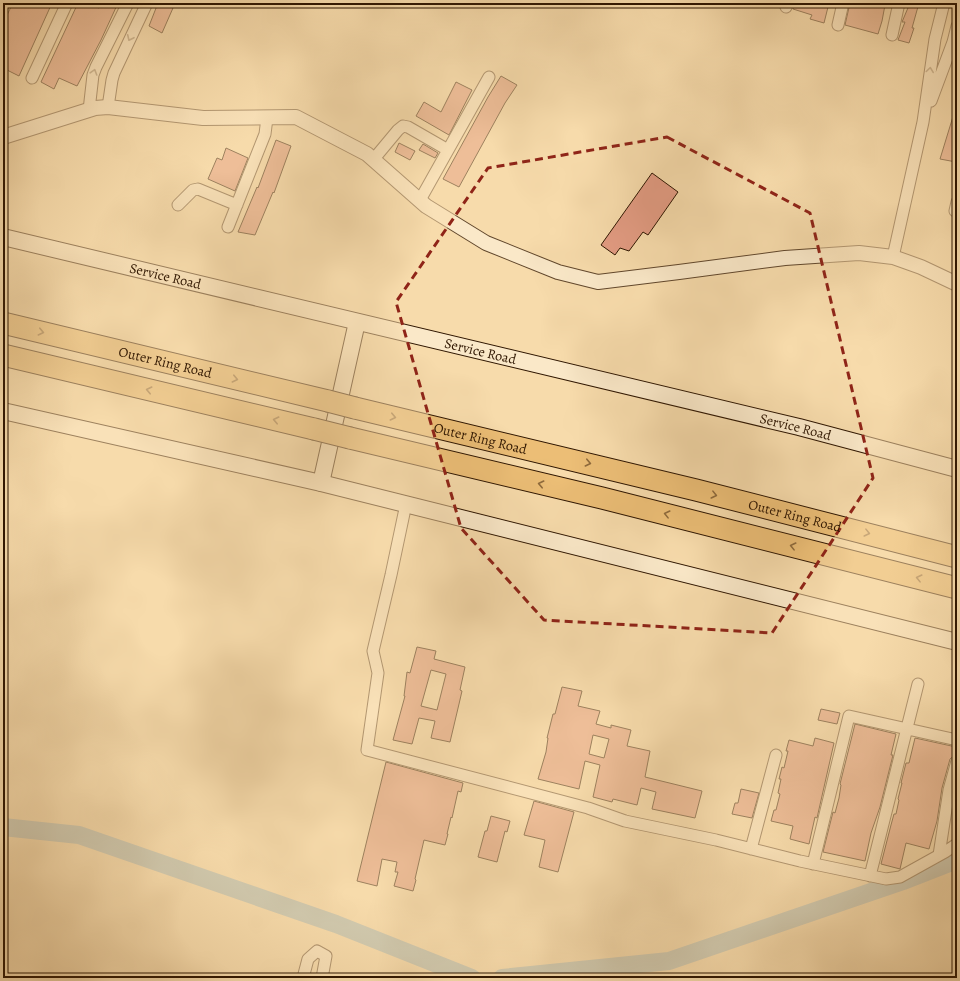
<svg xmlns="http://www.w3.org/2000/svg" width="960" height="981" font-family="Alegreya,serif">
	<rect width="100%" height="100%" fill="#f7dbab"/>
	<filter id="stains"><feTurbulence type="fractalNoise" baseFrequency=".005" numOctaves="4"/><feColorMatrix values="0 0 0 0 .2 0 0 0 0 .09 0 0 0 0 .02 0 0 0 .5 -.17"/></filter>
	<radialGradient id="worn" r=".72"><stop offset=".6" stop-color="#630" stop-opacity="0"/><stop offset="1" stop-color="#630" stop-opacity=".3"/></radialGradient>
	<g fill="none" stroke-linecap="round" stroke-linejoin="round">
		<!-- river -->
		<path stroke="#a4b8b6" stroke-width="18" d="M 3,827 L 79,835 L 336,924 L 472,978
			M 502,978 L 669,961 L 903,881 L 957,860"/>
	</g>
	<!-- building -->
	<path fill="#e29b82" stroke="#2f1601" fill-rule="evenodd" d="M 13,3 L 52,3 L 19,76 L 3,68 L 3,23 Z
		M 78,3 L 87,3 L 99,8 L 101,3 L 118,3 L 101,40 L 77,86 L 59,78 L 54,89 L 41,82 Z
		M 158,3 L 162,3 L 173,8 L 162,33 L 149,26 Z
		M 795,3 L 805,3 L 814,5 L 814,3 L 829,3 L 824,23 L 810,19 L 812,15 L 793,9 Z
		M 850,3 L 878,3 L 885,5 L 882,21 L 878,34 L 845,25 Z
		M 910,3 L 919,3 L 912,28 L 914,28 L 909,43 L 898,40 L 905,22 L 902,22 Z
		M 501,76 L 517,85 L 505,103 L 459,187 L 443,179 L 488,97 Z
		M 456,82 L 472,90 L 449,135 L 416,116 L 424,102 L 441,112 Z
		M 955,110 L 957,110 L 957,158 L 956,162 L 940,159 Z
		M 276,140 L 291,146 L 274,193 L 273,192 L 255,235 L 238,232 L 257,187 L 258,188 Z
		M 399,143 L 415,151 L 410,160 L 395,152 Z
		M 423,144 L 438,153 L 435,158 L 419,150 Z
		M 226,148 L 248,158 L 235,191 L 208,179 L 217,158 L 222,160 Z
		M 652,173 L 678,192 L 648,235 L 643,232 L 629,251 L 620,248 L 615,255 L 601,245 Z
		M 417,647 L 436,651 L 434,659 L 465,667 L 460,690 L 462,691 L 459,704 L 450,742 L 431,738 L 435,721 L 419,718 L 412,744 L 393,740 L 405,696 L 404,696 L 407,672 L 410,673 ZM 431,670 L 446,674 L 437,710 L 421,706 Z
		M 562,687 L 582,691 L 578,706 L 600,711 L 596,724 L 611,728 L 611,725 L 631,730 L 627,746 L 650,751 L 645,777 L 702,791 L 695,818 L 652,809 L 656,792 L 641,788 L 637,805 L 613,799 L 612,802 L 593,797 L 600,765 L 585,761 L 579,789 L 538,779 L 546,752 L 548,738 L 547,738 L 553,714 L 555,714 ZM 593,735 L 609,739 L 604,758 L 589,754 Z
		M 821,709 L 840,713 L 837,724 L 818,720 Z
		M 855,724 L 896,734 L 891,755 L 893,755 L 880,807 L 871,833 L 865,861 L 823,852 L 833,812 L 835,813 L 839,798 L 841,785 L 840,784 Z
		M 815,738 L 834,743 L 817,818 L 815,817 L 809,844 L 790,839 L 793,826 L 771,821 L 774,810 L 776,810 L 780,794 L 778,793 L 781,779 L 779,779 L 782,767 L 784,768 L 788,751 L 786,751 L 789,740 L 813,746 Z
		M 915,738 L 956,747 L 954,755 L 950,759 L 942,788 L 937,821 L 929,849 L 906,843 L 900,869 L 881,864 L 891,825 L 894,814 L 896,814 L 899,800 L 898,799 L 902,783 L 901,783 L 906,763 L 909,763 Z
		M 386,762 L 463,783 L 461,792 L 458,791 L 452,818 L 451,817 L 447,834 L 448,834 L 445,845 L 424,840 L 415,879 L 416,880 L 413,891 L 394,886 L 398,872 L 395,872 L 397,862 L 382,859 L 377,886 L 357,881 Z
		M 741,789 L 759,793 L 752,818 L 732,814 L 735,803 L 738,803 Z
		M 534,801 L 574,812 L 558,872 L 539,867 L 545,840 L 524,835 Z
		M 491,816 L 510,821 L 507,832 L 505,831 L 497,862 L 478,857 L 485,831 L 487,831 Z"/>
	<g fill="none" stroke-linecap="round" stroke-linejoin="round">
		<!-- minor casing -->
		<g stroke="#61472c" stroke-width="13">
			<path id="minor" d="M 786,7 L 788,3
				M 838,25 L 843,3
				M 892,35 L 899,3
				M 32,78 L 67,3
				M 931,101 L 953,42 L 957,26
				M 108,107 L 112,80 L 114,73 L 147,3
				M 89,110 L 93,75 L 96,67 L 128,3
				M 373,160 L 398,130 L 403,126 L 408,127 L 448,150
				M 420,200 L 489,77
				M 178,205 L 193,190 L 198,189 L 237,205
				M 955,211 L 957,202
				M 228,227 L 265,134 L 267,118
				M 893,257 L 923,122 L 935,39 L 944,3
				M 406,504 L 391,575 L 373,651 L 378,673 L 367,750 L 588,808 L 625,821 L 716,840 L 800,861 L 886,879 L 900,877 L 945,852 L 957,844
				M 751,849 L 776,755
				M 939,855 L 949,790 L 957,761
				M 813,864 L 849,716 L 957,740
				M 870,876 L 918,684
				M 303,978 L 308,959 L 317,951 L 326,956 L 322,978"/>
		</g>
		<!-- tertiary casing -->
		<g stroke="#61472c" stroke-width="16">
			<path id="tertiary" d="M 3,137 L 95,108 L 108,107 L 203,118 L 296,117 L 367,154 L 426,206 L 486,243 L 558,272 L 598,282 L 679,272 L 785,258 L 859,253 L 893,257 L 921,267 L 957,284"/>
		</g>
		<!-- secondary casing -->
		<g stroke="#2f1601" stroke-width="18">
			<g id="secondary">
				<path id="s1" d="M 3,237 L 799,427 L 957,469"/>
				<path d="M 3,411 L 321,483 L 957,642"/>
				<path d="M 321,483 L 357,322"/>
			</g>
		</g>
		<!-- motorway casing -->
		<g stroke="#2f1601" stroke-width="23">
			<g id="motorway">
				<path id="s2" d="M 3,323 L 328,401"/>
				<path d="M 3,355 L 314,429"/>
				<path id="s3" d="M 355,408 L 696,490 L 957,557"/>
				<path d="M 350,438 L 602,498 L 957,588"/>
			</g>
		</g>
		<!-- minor -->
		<use href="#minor" stroke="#fae8c8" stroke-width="11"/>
		<!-- tertiary -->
		<use href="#tertiary" stroke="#fae8c8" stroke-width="14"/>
		<!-- secondary -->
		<use href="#secondary" stroke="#fae8c8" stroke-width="16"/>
		<!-- motorway -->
		<use href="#motorway" stroke="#ecbe76" stroke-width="21"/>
		<!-- motorway-bridge casing -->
		<g stroke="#2f1601" stroke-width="23" stroke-linecap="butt">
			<path id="motorway-bridge" d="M 328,401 L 355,408
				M 314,429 L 350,438"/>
		</g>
		<!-- motorway-bridge -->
		<use href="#motorway-bridge" stroke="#ecbe76" stroke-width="21"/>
	</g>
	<!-- one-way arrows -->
	<defs><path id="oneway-chevron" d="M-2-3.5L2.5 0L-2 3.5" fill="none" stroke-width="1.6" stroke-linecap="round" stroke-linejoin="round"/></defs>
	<g stroke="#9f8a6e">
		<use href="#oneway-chevron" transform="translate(130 38) rotate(115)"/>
		<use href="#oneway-chevron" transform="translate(930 70) rotate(-82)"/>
		<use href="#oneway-chevron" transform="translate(94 72) rotate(-73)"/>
	</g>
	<g stroke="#8e6a3c">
		<use href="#oneway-chevron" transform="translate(41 332) rotate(13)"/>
		<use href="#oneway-chevron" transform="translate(235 379) rotate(13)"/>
		<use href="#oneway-chevron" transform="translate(149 390) rotate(-167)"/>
		<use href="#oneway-chevron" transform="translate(393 417) rotate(13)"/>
		<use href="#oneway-chevron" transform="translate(276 420) rotate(-167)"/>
		<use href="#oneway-chevron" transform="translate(588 463) rotate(13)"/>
		<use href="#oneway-chevron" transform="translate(541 484) rotate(-167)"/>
		<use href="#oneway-chevron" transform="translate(714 495) rotate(14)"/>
		<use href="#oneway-chevron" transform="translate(667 514) rotate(-166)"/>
		<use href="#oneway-chevron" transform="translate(867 533) rotate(14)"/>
		<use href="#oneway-chevron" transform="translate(793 546) rotate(-166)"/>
		<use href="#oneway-chevron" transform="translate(919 578) rotate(-166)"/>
	</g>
	<!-- marked area -->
	<path d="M0 0H960V981H0ZM 667,137 L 810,213 L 873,478 L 772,633 L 544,620 L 461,528 L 396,302 L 488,168 Z" fill="#f7dbab" fill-opacity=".55" fill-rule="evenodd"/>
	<path fill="none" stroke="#8f2418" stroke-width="3" stroke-dasharray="8 5" stroke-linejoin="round" d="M 667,137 L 810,213 L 873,478 L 772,633 L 544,620 L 461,528 L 396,302 L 488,168 Z"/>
	<g text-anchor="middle" stroke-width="4" stroke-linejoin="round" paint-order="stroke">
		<!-- street labels -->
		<g font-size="14" fill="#2f1601" stroke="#fae8c8">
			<text dy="5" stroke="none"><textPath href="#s1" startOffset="167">Service Road</textPath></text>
			<text dy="5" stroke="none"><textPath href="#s1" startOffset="491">Service Road</textPath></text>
			<text dy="5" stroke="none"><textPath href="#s2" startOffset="167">Outer Ring Road</textPath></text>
			<text dy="5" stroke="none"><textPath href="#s1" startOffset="815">Service Road</textPath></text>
			<text dy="5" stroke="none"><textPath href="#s3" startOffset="129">Outer Ring Road</textPath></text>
			<text dy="5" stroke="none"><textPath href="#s3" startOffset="453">Outer Ring Road</textPath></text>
		</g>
	</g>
	<!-- margin -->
	<rect width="960" height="981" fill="none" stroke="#f7dbab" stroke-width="16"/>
	<rect x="4" y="4" width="952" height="973" fill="none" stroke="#2f1601" stroke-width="2"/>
	<rect x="8" y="8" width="944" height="965" fill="none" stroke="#2f1601"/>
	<rect width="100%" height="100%" filter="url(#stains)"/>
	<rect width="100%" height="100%" fill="url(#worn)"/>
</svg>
